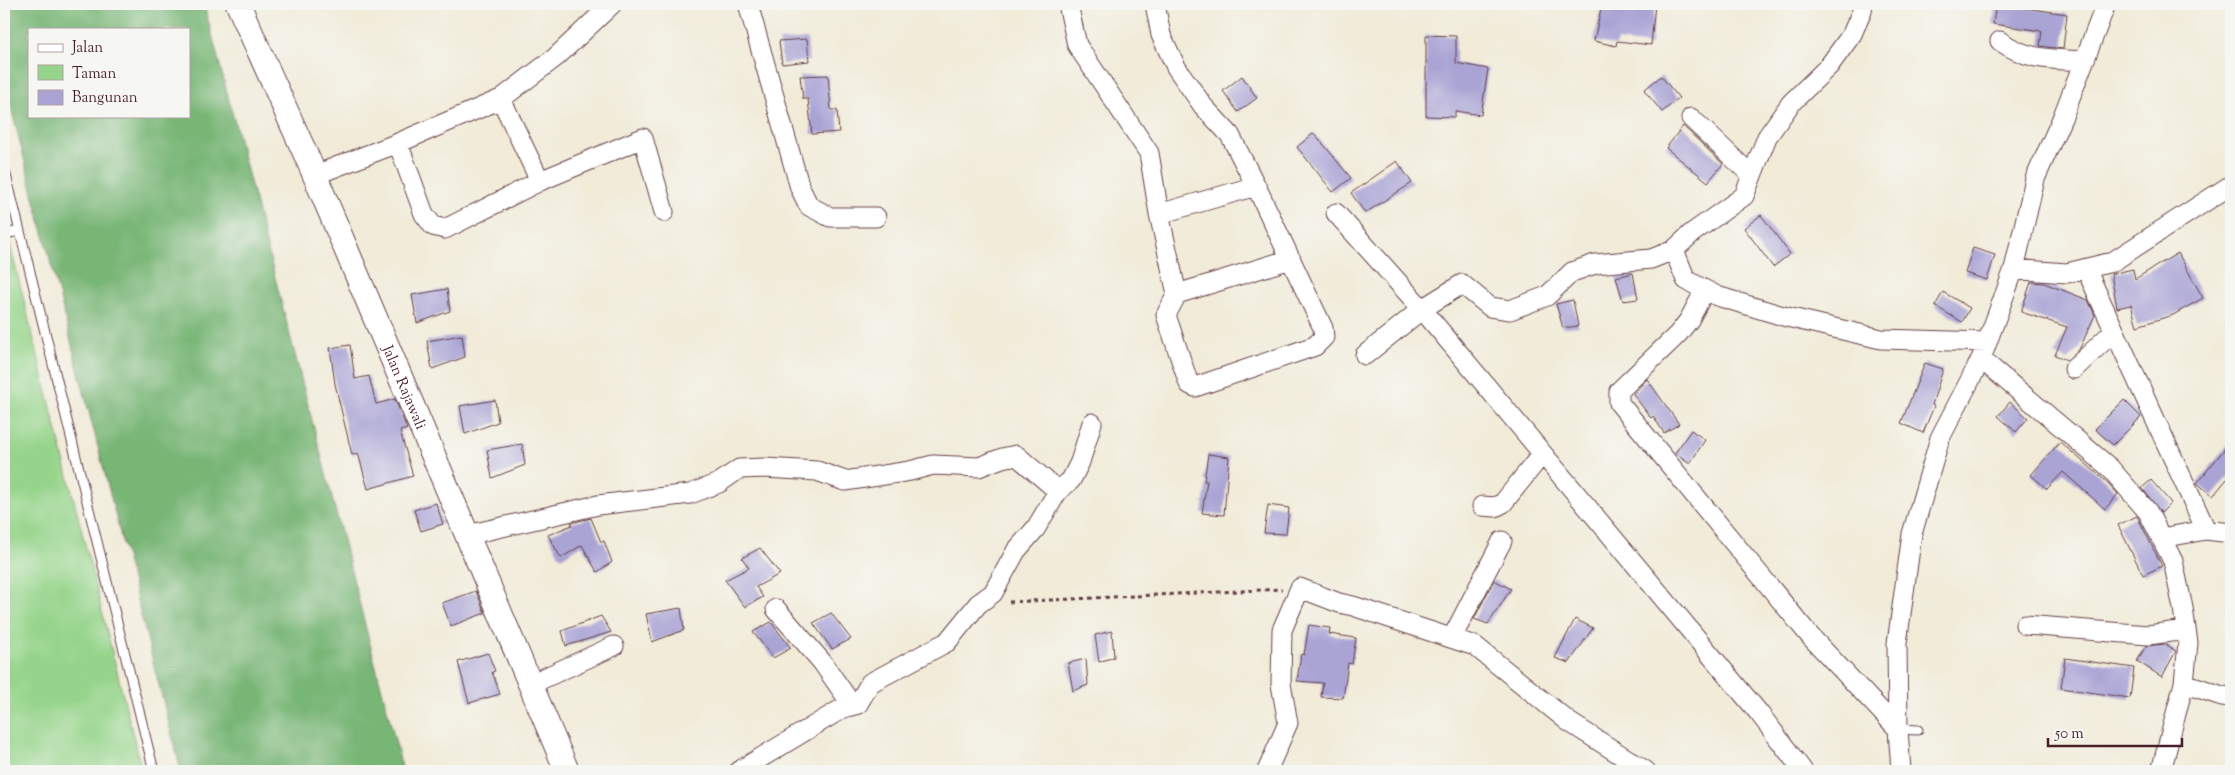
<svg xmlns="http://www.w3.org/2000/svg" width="2235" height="775" font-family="'Sorts Mill Goudy',serif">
	<rect width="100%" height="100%" fill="#f6f6f2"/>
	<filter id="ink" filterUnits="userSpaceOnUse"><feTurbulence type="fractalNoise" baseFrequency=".02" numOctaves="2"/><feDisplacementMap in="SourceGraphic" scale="10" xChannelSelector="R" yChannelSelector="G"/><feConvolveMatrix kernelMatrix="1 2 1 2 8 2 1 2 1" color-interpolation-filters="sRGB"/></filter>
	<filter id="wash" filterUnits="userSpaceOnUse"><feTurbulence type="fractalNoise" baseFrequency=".0096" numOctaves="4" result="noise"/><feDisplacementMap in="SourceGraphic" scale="20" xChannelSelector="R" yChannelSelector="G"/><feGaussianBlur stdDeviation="1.12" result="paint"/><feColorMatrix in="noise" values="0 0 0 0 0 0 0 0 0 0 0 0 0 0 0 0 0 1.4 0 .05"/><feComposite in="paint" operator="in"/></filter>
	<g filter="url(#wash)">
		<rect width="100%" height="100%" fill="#f1ebd8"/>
		<!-- green -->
		<path fill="#95d48a" stroke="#707a5a" d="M 4,221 L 142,771 L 4,771 Z"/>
		<!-- forest -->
		<path fill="#78b676" stroke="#616a50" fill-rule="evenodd" d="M 4,4 L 204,4 L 403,771 L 181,771 L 4,80 ZM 29,29 L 189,29 L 189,116 L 29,116 Z"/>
		<g id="blocks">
			<!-- building -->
			<path fill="#aaa4d5" d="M 1602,4 L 1655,4 L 1651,45 L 1617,41 L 1616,46 L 1594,41 Z
				M 1996,4 L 2067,14 L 2063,49 L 2040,46 L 2042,31 L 1993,24 Z
				M 1426,35 L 1456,36 L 1456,63 L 1488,69 L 1481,115 L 1455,111 L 1455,117 L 1426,116 Z
				M 807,39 L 809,61 L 782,64 L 779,41 Z
				M 828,75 L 831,110 L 837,110 L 839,132 L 812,134 L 808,99 L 803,99 L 800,76 Z
				M 1242,76 L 1257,98 L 1238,112 L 1223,91 Z
				M 1661,76 L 1679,98 L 1662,112 L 1644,90 Z
				M 1683,126 L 1723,164 L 1708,182 L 1666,148 Z
				M 1314,133 L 1351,178 L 1333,192 L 1297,147 Z
				M 1397,161 L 1412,183 L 1365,213 L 1351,193 Z
				M 1761,215 L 1790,254 L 1773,267 L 1744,228 Z
				M 1973,248 L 1995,255 L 1987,280 L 1965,273 Z
				M 2178,253 L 2203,298 L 2173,315 L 2137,326 L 2131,305 L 2117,308 L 2111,274 L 2133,269 L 2135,279 Z
				M 1633,273 L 1638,299 L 1623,301 L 1616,277 Z
				M 2031,282 L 2044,283 L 2088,300 L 2095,315 L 2080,348 L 2067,360 L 2055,355 L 2067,327 L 2021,312 Z
				M 447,289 L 450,311 L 417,323 L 412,295 Z
				M 1943,292 L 1970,308 L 1962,322 L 1935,306 Z
				M 1573,300 L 1578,326 L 1563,328 L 1556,304 Z
				M 462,335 L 465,357 L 432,369 L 427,341 Z
				M 350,345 L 355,379 L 369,376 L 376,404 L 395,399 L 407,429 L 400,431 L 413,476 L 368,489 L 358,453 L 352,455 L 335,384 L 330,348 Z
				M 1925,363 L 1943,369 L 1932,405 L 1934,406 L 1923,433 L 1901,423 Z
				M 1647,379 L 1679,424 L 1664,433 L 1653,416 L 1651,418 L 1633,394 Z
				M 495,400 L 498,422 L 465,434 L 460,406 Z
				M 2124,400 L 2141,417 L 2113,445 L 2095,429 Z
				M 2010,402 L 2028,418 L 2016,432 L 1998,416 Z
				M 1691,430 L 1705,440 L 1690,463 L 1675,453 Z
				M 2231,441 L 2231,474 L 2213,496 L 2197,483 Z
				M 2060,442 L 2107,482 L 2118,494 L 2105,509 L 2063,472 L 2047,489 L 2031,475 Z
				M 522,444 L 525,465 L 492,478 L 487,450 Z
				M 1208,454 L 1229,457 L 1224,515 L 1202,513 L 1207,481 L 1204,481 Z
				M 2151,480 L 2171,503 L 2161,513 L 2142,488 Z
				M 436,503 L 443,524 L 421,531 L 414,510 Z
				M 1268,505 L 1289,508 L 1286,534 L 1264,533 Z
				M 2137,516 L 2162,566 L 2143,575 L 2118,525 Z
				M 591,518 L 601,542 L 604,541 L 612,562 L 597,572 L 582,545 L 561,558 L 548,535 L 572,525 L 571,523 Z
				M 760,548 L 780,574 L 756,587 L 763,597 L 745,607 L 725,580 L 749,568 L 742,558 Z
				M 1494,580 L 1511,589 L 1488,624 L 1474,619 Z
				M 476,591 L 485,613 L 451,626 L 442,603 Z
				M 681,608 L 684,630 L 652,642 L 646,614 Z
				M 831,613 L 851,639 L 832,649 L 813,623 Z
				M 601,616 L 611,632 L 566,646 L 562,631 Z
				M 1575,619 L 1593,628 L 1569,663 L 1555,658 Z
				M 771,622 L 791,648 L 773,658 L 753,632 Z
				M 1309,625 L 1330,628 L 1329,634 L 1356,638 L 1352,664 L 1348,663 L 1343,698 L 1321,697 L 1323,683 L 1297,681 L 1301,654 L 1304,655 Z
				M 1112,631 L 1114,657 L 1099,662 L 1095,635 Z
				M 2164,644 L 2176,651 L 2162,677 L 2137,661 L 2146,646 Z
				M 488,653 L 495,671 L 492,672 L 500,694 L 469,703 L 458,662 Z
				M 2065,658 L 2134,668 L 2130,698 L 2061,688 Z
				M 1086,659 L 1088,685 L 1073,691 L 1068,663 Z"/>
		</g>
	</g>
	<g filter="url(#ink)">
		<use href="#blocks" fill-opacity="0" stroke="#633e45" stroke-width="1"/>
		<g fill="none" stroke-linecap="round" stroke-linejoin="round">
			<!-- service casing -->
			<g stroke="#633e45" stroke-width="11">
				<path id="service" d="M 4,167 L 154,771
					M 4,234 L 20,231
					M 1898,729 L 1918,730"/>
			</g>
			<!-- minor casing -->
			<g stroke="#633e45" stroke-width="21">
				<path id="minor" d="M 748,4 L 800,188 L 809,206 L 830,217 L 876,217
					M 1068,4 L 1077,45 L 1149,153 L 1159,214 L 1256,186 L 1230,135 L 1203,106 L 1176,67 L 1161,35 L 1155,4
					M 2000,41 C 2028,61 2052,59 2084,61
					M 501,99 L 540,181
					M 1691,118 L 1751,175
					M 398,143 L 424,214 L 433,226 L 445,229 L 540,181 L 643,138 L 664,212
					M 315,175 L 398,143 L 501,99 L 556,57 L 612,4
					M 1336,213 L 1422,309 L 1759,713 L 1803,771
					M 1159,214 L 1177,294 L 1166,315 L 1189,384 L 1195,387 L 1315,346 L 1324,337 L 1323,328 L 1256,186
					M 1674,250 L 1686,280 L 1717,296 L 1783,316 L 1881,339 L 1987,342
					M 2014,269 L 2067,273 L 2112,262 L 2231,185
					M 2086,269 L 2206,530
					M 1705,290 L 1689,320 L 1678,334 L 1619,391 L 1619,403 L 1810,636 L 1898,729
					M 1177,294 L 1291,259
					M 1365,355 L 1422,309 L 1462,284 L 1490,307 L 1510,310 L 1547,296 L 1572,272 L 1595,264 L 1651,259 L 1674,250 L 1692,233 L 1744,196 L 1767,137 L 1791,103 L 1829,66 L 1852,34 L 1862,11 L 1863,4
					M 1981,359 L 2110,468 L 2148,512 L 2173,561 L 2183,608 L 2188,643 L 2184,683 L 2161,771
					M 2074,369 L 2114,331
					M 1482,506 L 1495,507 L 1503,503 L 1542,454
					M 467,535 L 598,505 L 690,494 L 719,483 L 739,469 L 765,468 L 817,471 L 845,481 L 910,471 L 933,465 L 979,467 L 1002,458 L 1016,455 L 1058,491
					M 2161,538 L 2206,530 L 2231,533
					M 776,609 L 822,662 L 852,705
					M 2025,625 L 2148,635 L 2186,630
					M 1452,638 L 1502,541
					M 2184,683 L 2222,696 L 2231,697
					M 531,684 L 614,646
					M 739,771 L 843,708 L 858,704 L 870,683 L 947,642 L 978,604 L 993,593 L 1016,551 L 1036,528 L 1058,491 L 1071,480 L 1080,462 L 1092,423
					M 1267,771 L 1288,723 L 1281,684 L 1282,630 L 1300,588 L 1339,603 L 1353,606 L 1475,646 L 1569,722 L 1646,771
					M 1901,771 L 1898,729 L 1897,643 L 1912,534 L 1940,438 L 1981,359 L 2014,269 L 2035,179 L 2063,116 L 2106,4"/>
			</g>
			<!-- tertiary casing -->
			<g stroke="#633e45" stroke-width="26">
				<g id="tertiary">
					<path id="s1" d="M 238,4 L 310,164 L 567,771"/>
				</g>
			</g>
			<!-- path -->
			<path stroke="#633e45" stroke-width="3" stroke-dasharray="4 4" stroke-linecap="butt" d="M 1009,602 L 1282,589"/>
			<!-- service -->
			<use href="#service" stroke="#fff" stroke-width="9"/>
			<!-- minor -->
			<use href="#minor" stroke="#fff" stroke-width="19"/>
			<!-- tertiary -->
			<use href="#tertiary" stroke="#fff" stroke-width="24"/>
		</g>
	</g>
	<g text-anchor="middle" stroke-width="4.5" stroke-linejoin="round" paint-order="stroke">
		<!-- street labels -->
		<g font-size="15" fill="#4a1f2b" stroke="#f6f6f2">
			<text dy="5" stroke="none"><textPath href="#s1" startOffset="418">Jalan Rajawali</textPath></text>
		</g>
	</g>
	<!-- margin -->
	<rect width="2235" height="775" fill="none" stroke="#f6f6f2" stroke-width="20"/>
	<!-- legend -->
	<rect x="28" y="28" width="162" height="90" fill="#f6f6f2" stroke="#b1a0a2"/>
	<rect x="38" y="44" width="25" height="8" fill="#ffffff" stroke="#b1a0a2"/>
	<text x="72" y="52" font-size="15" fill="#4a1f2b">Jalan</text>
	<rect x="38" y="65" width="25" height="15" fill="#95d48a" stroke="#b1a0a2"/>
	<text x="72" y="78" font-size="15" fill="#4a1f2b">Taman</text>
	<rect x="38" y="90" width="25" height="15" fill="#aaa4d5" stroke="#b1a0a2"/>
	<text x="72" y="102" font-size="15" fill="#4a1f2b">Bangunan</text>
	<!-- scale -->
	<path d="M2048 738v8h134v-8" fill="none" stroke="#4a1f2b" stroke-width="2.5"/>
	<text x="2055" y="738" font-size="15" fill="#4a1f2b" stroke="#f6f6f2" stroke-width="4" paint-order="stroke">50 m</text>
</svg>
